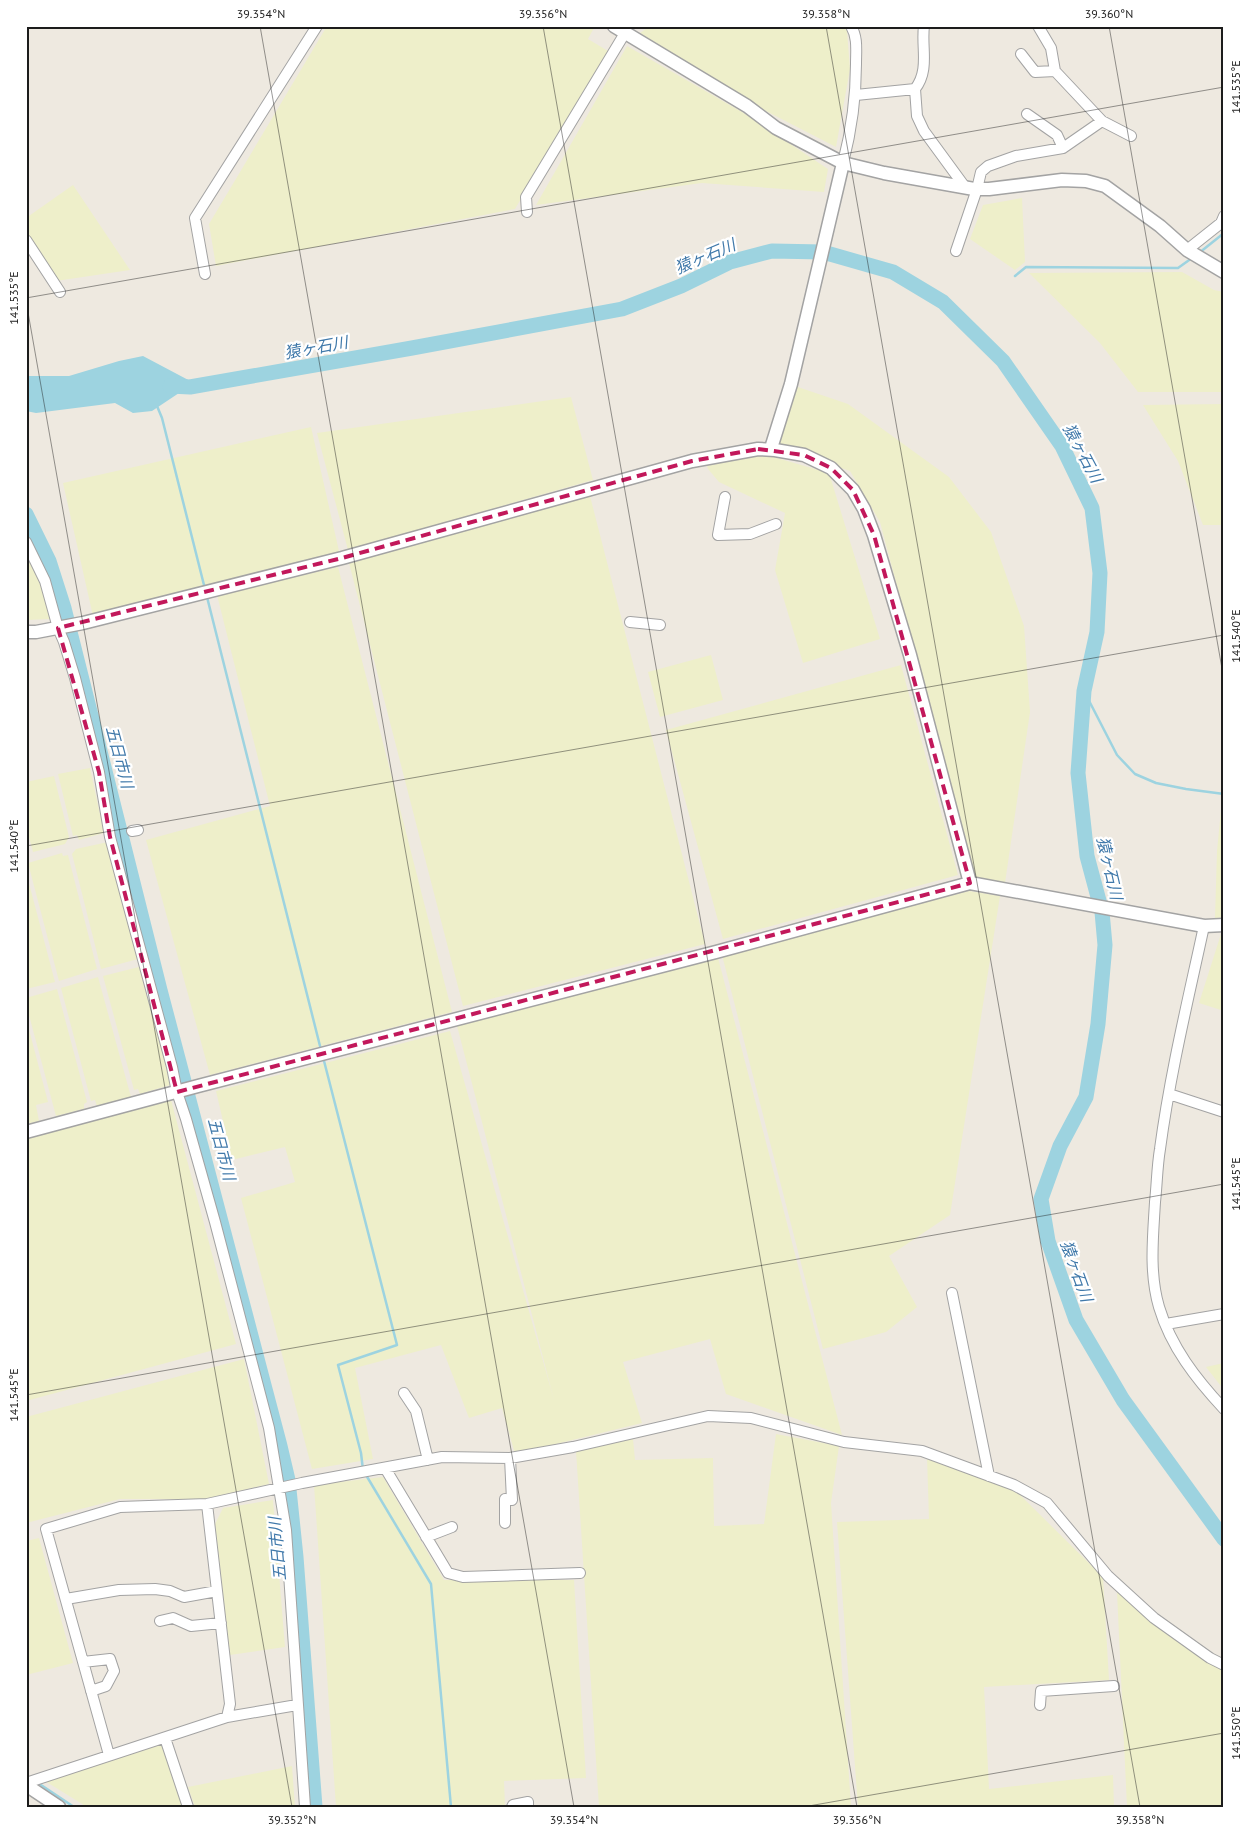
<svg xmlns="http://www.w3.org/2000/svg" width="1250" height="1833" font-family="'PT Sans','Noto Sans JP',sans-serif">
	<rect width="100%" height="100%" fill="#eee9e0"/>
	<!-- farmland -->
	<path fill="#eeefca" d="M 327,26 L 595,26 L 588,39 L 608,51 L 515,209 L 216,266 L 209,224 Z
		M 650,26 L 844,26 L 847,31 L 850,69 L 836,147 L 764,110 L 640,33 Z
		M 627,46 L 742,112 L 828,169 L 824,192 L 702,183 L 536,205 Z
		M 73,185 L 130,270 L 56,281 L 26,238 L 26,218 Z
		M 1022,198 L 1025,262 L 1015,270 L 970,239 L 983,205 Z
		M 1182,272 L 1214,290 L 1224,292 L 1224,392 L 1138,392 L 1100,343 L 1029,273 Z
		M 792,385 L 848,404 L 949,477 L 991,532 L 1024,626 L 1030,712 L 1005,883 L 974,878 L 880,522 L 850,471 L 772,445 Z
		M 571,397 L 593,480 L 348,550 L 317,433 Z
		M 1224,404 L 1224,525 L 1203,525 L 1178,461 L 1143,405 Z
		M 311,427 L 341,560 L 93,616 L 63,483 Z
		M 763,454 L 829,473 L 880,639 L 803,663 L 775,570 L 785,513 L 719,482 L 708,469 L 707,466 Z
		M 590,496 L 705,944 L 463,1006 L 348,559 Z
		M 26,551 L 42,582 L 51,619 L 26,620 Z
		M 338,567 L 452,1012 L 210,1075 L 146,840 L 270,806 L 217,595 Z
		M 711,655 L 723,700 L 660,717 L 648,672 Z
		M 901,665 L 958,875 L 723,939 L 666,730 Z
		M 90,768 L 104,833 L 79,840 L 77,835 L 73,836 L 58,774 Z
		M 54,776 L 69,837 L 65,844 L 33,852 L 26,826 L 26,782 Z
		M 1222,800 L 1224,800 L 1224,917 L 1215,918 L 1217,851 Z
		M 108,842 L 138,959 L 101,969 L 72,854 L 76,849 Z
		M 62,853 L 63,856 L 68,855 L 97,969 L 59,981 L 28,863 Z
		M 26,872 L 55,982 L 26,989 Z
		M 969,891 L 1000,896 L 950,1215 L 889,1256 L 917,1307 L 886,1332 L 823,1349 L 722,955 Z
		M 1221,934 L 1224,934 L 1224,1011 L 1199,1003 Z
		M 716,950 L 842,1435 L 726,1394 L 710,1339 L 623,1362 L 642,1423 L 515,1454 L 502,1408 L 469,1418 L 441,1345 L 355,1368 L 373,1459 L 312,1469 L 241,1198 L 295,1182 L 285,1147 L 232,1160 L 216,1091 L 450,1031 L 554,1400 L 455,1018 Z
		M 139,967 L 167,1062 L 170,1085 L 140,1094 L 138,1089 L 134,1090 L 103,976 Z
		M 98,977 L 131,1097 L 97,1106 L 95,1100 L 91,1101 L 61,988 Z
		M 57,989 L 87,1102 L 84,1104 L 84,1109 L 56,1116 L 26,1004 L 26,998 Z
		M 26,1018 L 48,1102 L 36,1105 L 39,1121 L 26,1124 Z
		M 171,1100 L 236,1344 L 26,1401 L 26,1139 Z
		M 244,1359 L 269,1484 L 205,1499 L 120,1499 L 26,1523 L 26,1417 Z
		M 1224,1363 L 1224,1390 L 1206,1367 Z
		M 776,1434 L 839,1446 L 831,1503 L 851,1807 L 599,1807 L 576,1451 L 633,1439 L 635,1460 L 713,1458 L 714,1526 L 764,1524 Z
		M 927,1457 L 1014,1489 L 1103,1577 L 1109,1680 L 984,1687 L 989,1789 L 1113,1775 L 1114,1807 L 858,1807 L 837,1522 L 929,1519 Z
		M 383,1477 L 444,1580 L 574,1580 L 586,1778 L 504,1781 L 505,1807 L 336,1807 L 314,1485 Z
		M 273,1500 L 285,1647 L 230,1655 L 215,1524 L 223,1508 Z
		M 39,1538 L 73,1663 L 26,1675 L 26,1541 Z
		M 1117,1592 L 1224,1663 L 1224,1807 L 1127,1807 Z
		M 163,1744 L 183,1807 L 87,1807 L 45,1781 Z
		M 292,1766 L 295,1807 L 195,1807 L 188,1787 Z"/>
	<!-- water -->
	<path fill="#9dd3e0" d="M 143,356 L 194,383 L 152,411 L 133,413 L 115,403 L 36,413 L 26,411 L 26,376 L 69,376 L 119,361 Z"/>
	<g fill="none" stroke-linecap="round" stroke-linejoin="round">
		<!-- stream -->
		<path stroke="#9dd3e0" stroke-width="2.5" d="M 1199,253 L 1224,233
			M 1015,276 L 1026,267 L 1178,268 L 1192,258
			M 157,406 L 162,418 L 205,589
			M 207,597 L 321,1050
			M 1084,691 L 1117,755 L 1135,774 L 1156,783 L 1186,789 L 1224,794
			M 323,1057 L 397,1345 L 338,1365 L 361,1453 L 363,1470
			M 366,1475 L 431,1584 L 451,1807
			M 38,1783 L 74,1807"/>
		<!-- river -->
		<path stroke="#9dd3e0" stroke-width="15" d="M 170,386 L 190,387 L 412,348 L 622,309 L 681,286 L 730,262 L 772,251 L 823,252 L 893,272 L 943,302 L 1003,361 L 1062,446 L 1092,508 L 1100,573 L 1097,632 L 1084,691 L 1078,773 L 1087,856 L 1102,912 L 1105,945 L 1098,1024 L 1086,1097 L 1060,1146 L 1041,1199 L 1048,1241 L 1076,1320 L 1123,1400 L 1224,1539
			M 26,514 L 49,561 L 64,608 L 160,990 L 280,1446 L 288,1480 L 296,1557 L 315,1807"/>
		<!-- minor casing -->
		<g stroke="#a3a3a3" stroke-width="12">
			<path id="minor" d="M 924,26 C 921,47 930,70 915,89 L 917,116 L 924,131 L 965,187
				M 1038,26 L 1051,48 L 1055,71
				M 1021,54 L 1035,72 L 1055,71 L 1102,121
				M 856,95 L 915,89
				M 1027,114 L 1057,135 L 1063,148
				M 843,163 C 852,128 856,100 856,64 C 856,50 858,38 851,26
				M 527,212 L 526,197 L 625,33
				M 26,240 L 60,292
				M 1187,250 L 1221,223 L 1224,216
				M 956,251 L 977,189 L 981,172 L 988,166 L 1016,156 L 1063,148 L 1102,121 L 1131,136
				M 205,274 L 195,218 L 317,26
				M 725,497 L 718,535 L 750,534 L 776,524
				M 26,542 L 45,581 L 58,628 L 64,642 L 75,678 L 99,772 L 110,837 L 172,1067 L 177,1092 L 186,1119 L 215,1222 L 269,1428 L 286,1530 L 305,1807
				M 630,622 L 660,625
				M 132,831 L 138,830
				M 1204,926 C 1188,1000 1170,1074 1160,1149 C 1157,1167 1157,1184 1155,1202 C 1153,1237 1149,1273 1159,1307 C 1171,1347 1196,1379 1224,1409
				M 1169,1094 L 1224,1112
				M 952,1293 L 989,1476
				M 1166,1324 L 1224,1314
				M 404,1393 L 416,1411 L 428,1460
				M 385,1468 L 448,1573 L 463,1577 L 580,1573
				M 505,1523 L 505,1499 L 512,1500 L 510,1458
				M 426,1537 L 452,1527
				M 66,1599 L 119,1590 L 155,1589 L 170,1591 L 184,1597 L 217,1591
				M 160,1621 L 173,1618 L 191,1626 L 221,1623
				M 83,1662 L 110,1659 L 114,1671 L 106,1686 L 91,1691
				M 1040,1705 L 1041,1691 L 1114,1686
				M 227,1717 L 297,1705
				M 165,1738 L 188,1807
				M 109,1755 L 46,1529 L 120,1507 L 207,1504 L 302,1483 L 442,1457 L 510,1458 L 573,1447 L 708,1416 L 751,1418 L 844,1442 L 922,1451 L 1014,1485 L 1047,1503 L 1108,1576 L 1154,1618 L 1210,1658 L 1224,1665
				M 26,1783 L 227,1717 L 230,1704 L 207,1504
				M 512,1807 L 513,1805 L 528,1802 L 528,1807"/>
		</g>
		<!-- tertiary casing -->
		<g stroke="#a3a3a3" stroke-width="15">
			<path id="tertiary" d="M 614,26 L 747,106 L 776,128 L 843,163 L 884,173 L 974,189 L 989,189 L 1062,180 L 1086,181 L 1105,186 L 1160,226 L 1187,250 L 1224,272
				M 775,450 L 772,445 L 791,384 L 843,163
				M 26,632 L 36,632 L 83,623 L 342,558 L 692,461 L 758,449 L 775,450 L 804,455 L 831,468 L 853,490 L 864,509 L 874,535 L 910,655 L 970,883
				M 26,1132 L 198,1086 L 716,952 L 970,883 L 1204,926 L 1224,925
				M 26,1785 L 59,1807"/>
		</g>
		<!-- minor -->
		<use href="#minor" stroke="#fff" stroke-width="10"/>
		<!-- tertiary -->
		<use href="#tertiary" stroke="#fff" stroke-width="12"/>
	</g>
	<!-- marked area -->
	<path fill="none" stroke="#c2185b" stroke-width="4" stroke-dasharray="10 6" stroke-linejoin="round" d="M 758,449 L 804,455 L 831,468 L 853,490 L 874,535 L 970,883 L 177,1092 L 110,837 L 99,772 L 58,628 L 342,558 L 692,461 Z"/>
	<!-- ticks -->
	<path fill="none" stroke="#1c1c1c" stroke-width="1" stroke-opacity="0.45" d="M 260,26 L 574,1807M 543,26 L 857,1807M 826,26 L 1140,1807M 1109,26 L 1224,680M 26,298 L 1224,87M 26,301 L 292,1807M 26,846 L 1224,635M 26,1395 L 1224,1184M 803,1807 L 1224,1733"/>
	<g text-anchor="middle" stroke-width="4.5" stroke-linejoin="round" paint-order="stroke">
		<!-- water labels -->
		<g font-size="16" font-style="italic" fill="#4079aa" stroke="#fff">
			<text transform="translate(705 256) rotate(-23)" y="6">猿ヶ石川</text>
			<text transform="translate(316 347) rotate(-10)" y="6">猿ヶ石川</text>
			<text transform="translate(1083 453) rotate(62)" y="6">猿ヶ石川</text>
			<text transform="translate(120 757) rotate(75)" y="6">五日市川</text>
			<text transform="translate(1110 868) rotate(77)" y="6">猿ヶ石川</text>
			<text transform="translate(222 1149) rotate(75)" y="6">五日市川</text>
			<text transform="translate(1077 1271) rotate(70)" y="6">猿ヶ石川</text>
			<text transform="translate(277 1549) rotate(-95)" y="6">五日市川</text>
		</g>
	</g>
	<!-- border -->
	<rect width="1250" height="1833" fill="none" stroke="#ffffff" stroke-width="55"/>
	<rect x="28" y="28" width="1194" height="1778" fill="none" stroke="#1c1c1c" stroke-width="2"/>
	<g font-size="12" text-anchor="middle" fill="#1c1c1c">
		<text x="261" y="18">39.354°N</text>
		<text x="543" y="18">39.356°N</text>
		<text x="826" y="18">39.358°N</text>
		<text x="1109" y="18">39.360°N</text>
		<text transform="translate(1236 87) rotate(-90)" y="4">141.535°E</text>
		<text transform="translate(14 298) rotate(-90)" y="4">141.535°E</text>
		<text transform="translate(1236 636) rotate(-90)" y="4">141.540°E</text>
		<text transform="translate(14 846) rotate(-90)" y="4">141.540°E</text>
		<text transform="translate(1236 1184) rotate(-90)" y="4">141.545°E</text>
		<text transform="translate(14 1395) rotate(-90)" y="4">141.545°E</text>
		<text transform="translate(1236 1733) rotate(-90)" y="4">141.550°E</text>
		<text x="292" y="1824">39.352°N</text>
		<text x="574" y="1824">39.354°N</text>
		<text x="857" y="1824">39.356°N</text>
		<text x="1140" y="1824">39.358°N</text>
	</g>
</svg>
